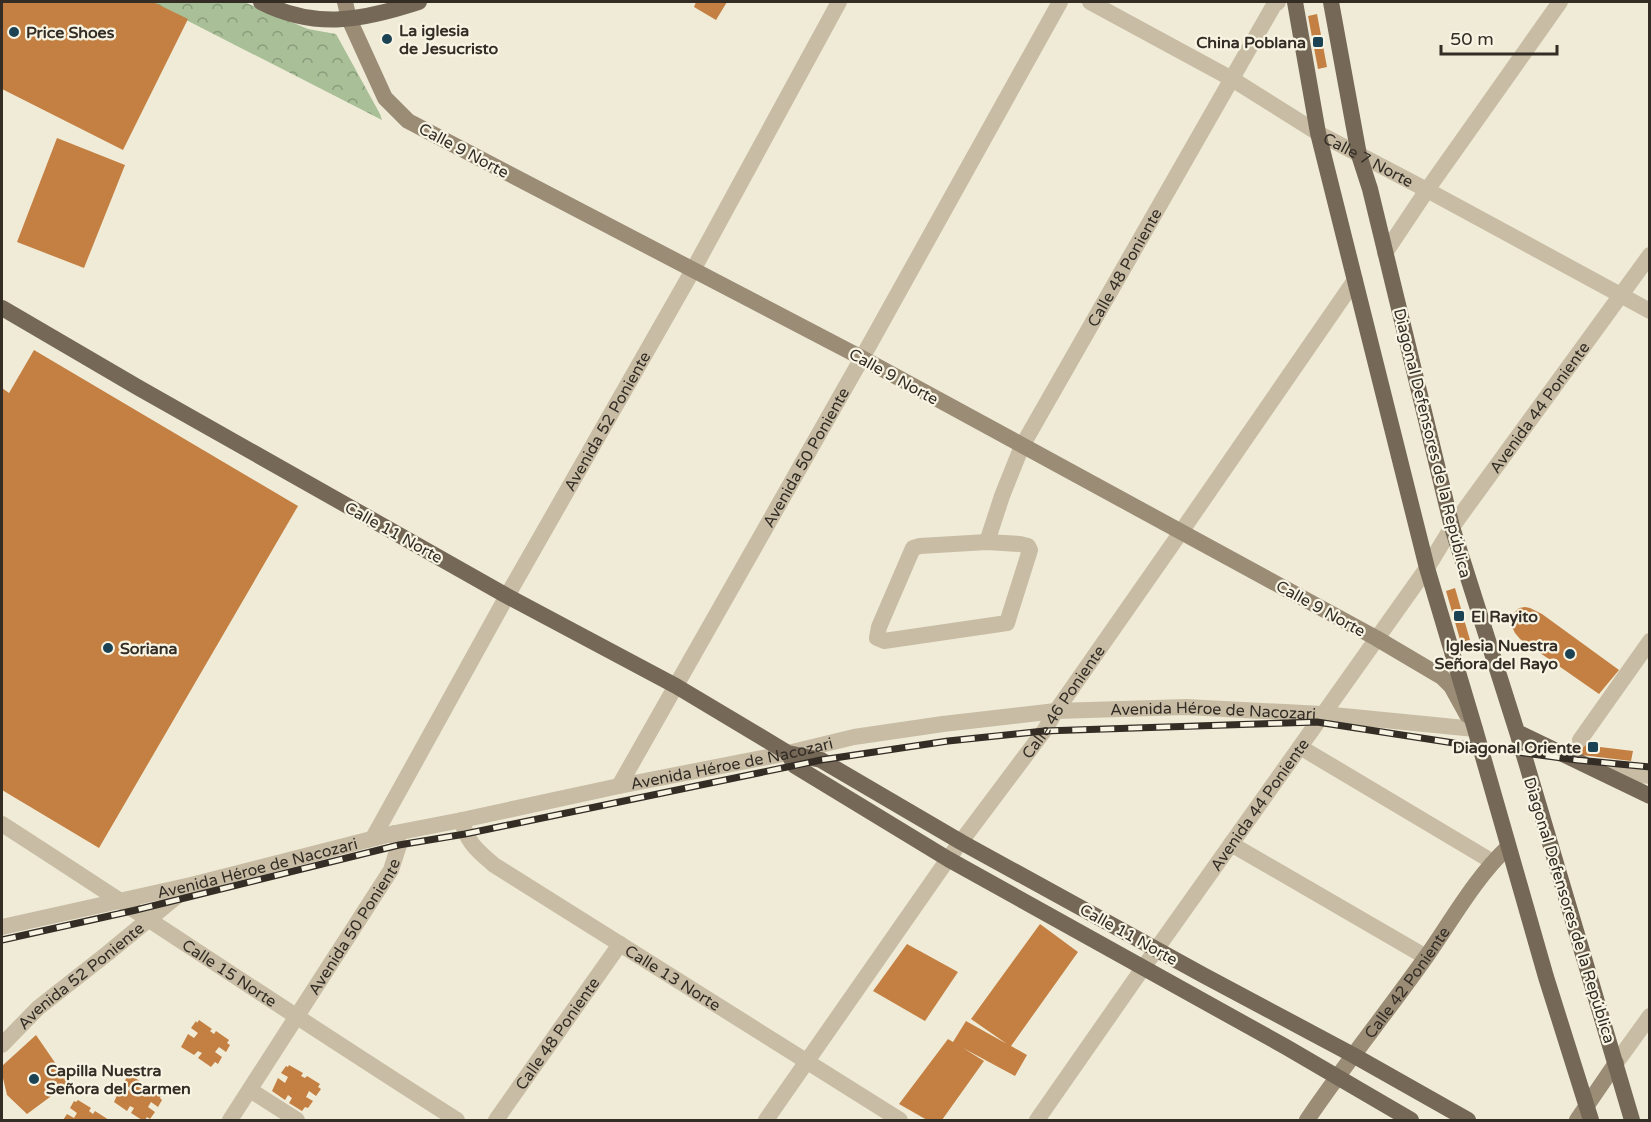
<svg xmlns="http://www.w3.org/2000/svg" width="1651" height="1122" font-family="'Varela Round',sans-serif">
	<defs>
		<pattern id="park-crowns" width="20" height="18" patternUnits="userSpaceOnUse" patternTransform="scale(1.5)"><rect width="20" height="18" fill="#a8bf98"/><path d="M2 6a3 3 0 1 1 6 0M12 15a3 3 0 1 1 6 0" fill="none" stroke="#899c7c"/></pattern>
	</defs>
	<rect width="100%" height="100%" fill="#f0ebd7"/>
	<!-- park -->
	<path fill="url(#park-crowns)" d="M 151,2 L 244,2 L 308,29 L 336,34 L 380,114 L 382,120 Z"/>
	<!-- building -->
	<path fill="#c48042" d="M 2,2 L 153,2 L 188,19 L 123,150 L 2,89 Z
		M 696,2 L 727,2 L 716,20 L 694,7 Z
		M 1317,14 L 1327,67 L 1318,69 L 1308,16 Z
		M 57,138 L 125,165 L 84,268 L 17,242 Z
		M 34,350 L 298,506 L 99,848 L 2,790 L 2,388 L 9,393 Z
		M 1455,588 L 1470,640 L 1461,643 L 1446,591 Z
		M 1525,607 L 1530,608 L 1542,614 L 1619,670 L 1599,694 L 1520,639 L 1515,633 L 1511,625 L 1512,615 L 1519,608 Z
		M 1567,743 L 1633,751 L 1631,761 L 1565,753 Z
		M 1040,924 L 1078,952 L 1011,1046 L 1027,1055 L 1015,1076 L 963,1048 L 984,1061 L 942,1120 L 927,1120 L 899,1104 L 948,1039 L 953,1042 L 966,1021 L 1007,1044 L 971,1019 Z
		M 907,944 L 958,972 L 925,1021 L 873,991 Z
		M 199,1020 L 212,1029 L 210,1031 L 214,1034 L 216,1031 L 229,1040 L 227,1043 L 230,1045 L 226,1052 L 219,1047 L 215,1052 L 222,1057 L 218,1064 L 215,1062 L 211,1067 L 198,1058 L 202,1053 L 198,1051 L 194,1055 L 181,1047 L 188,1034 L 194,1038 L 198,1033 L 191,1028 L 196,1021 L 197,1023 Z
		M 36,1035 L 69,1083 L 27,1114 L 7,1095 L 2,1074 L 2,1066 Z
		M 289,1065 L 303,1073 L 301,1076 L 305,1078 L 307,1076 L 320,1084 L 318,1087 L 321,1089 L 316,1096 L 309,1091 L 306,1097 L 313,1101 L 308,1108 L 305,1107 L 302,1111 L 289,1103 L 292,1098 L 288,1095 L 285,1100 L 272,1091 L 278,1078 L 285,1083 L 288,1077 L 281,1073 L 286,1066 L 288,1067 Z
		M 131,1075 L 144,1084 L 143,1086 L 146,1089 L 149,1086 L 161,1095 L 160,1098 L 162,1100 L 158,1107 L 151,1102 L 148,1107 L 155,1112 L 150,1119 L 147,1117 L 145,1120 L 142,1120 L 131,1113 L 134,1108 L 130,1106 L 127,1111 L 114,1102 L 120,1089 L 127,1093 L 130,1088 L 123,1083 L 128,1076 L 130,1078 Z
		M 78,1100 L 91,1108 L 89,1111 L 93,1114 L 95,1111 L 109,1120 L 63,1120 L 67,1114 L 74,1118 L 77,1113 L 70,1108 L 74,1101 L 76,1102 Z"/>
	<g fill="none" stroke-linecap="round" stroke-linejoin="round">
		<!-- minor -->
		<g stroke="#c8bda4" stroke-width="16">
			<path id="s1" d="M 1090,2 L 1232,79 L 1318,133 L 1427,190 L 1650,311"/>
			<path d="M 1385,253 L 1427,190 L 1560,2"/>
			<path id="s2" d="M 987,542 L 1002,496 L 1022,446 L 1274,5 L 1278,2"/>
			<path d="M 987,542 L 1020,544 L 1028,546 L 1030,550 L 1007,623 L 884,641 L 877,638 L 879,627 L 913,548 L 920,546 Z"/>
			<path d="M 1580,740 L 1650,641"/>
			<path d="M 1300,747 L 1493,862"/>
			<path id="s3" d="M 619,786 L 862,358 L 1060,2"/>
			<path id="s4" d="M 462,820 C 466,842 478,851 494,865 L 900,1120"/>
			<path id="s5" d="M 2,824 C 154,922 304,1023 457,1120"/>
			<path id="s6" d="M 373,838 L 507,596 L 693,270 L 839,2"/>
			<path d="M 1231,844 L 1426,957"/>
			<path id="s7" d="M 2,927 L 191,885 L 395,833 L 462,820 L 619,786 L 788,753 L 854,737 L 943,724 L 1056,711 L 1186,707 L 1323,714 L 1475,729"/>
			<path id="s8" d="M 2,1045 L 38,1008 L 108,953 L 188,887"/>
			<path d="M 1616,1063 L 1650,1016"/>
			<path d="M 250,1090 L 297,1120"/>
			<path id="s9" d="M 230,1120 L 391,870 L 399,845 L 395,833"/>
			<path id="s10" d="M 496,1120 L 620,944"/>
			<path id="s11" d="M 766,1120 L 948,859 L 1044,731 L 1056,711 L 1181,532 L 1355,280"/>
			<path id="s12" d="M 1037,1120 L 1143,968 L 1427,568 L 1452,527 L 1650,255"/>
		</g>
		<!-- tertiary -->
		<path stroke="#c8bda4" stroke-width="16" d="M 1600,771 L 1650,776"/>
		<!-- secondary -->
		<g stroke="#9b8c76" stroke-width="16">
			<path d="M 345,2 L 349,19 L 385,98 L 408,121 L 862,358 L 1376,638 L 1442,677 L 1451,686 L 1467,715"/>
			<path id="s13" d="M 1307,1120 C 1345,1064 1387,1012 1426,957 C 1452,920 1475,878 1508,847"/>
			<path d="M 1577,1120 L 1616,1063"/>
		</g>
		<!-- primary -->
		<path stroke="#756857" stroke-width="16" d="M 261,2 C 316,30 364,20 419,2
			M 1295,2 L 1318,133 L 1427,568 L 1475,729 L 1546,977 L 1591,1120
			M 1331,2 L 1359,155 L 1370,189 L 1452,527 L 1518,735 L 1632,1120
			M 2,308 L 139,388 L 507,596 L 676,686 L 788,753 L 821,760 L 961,842 L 1203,975 L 1353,1055 L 1468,1120
			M 1517,732 L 1650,796
			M 788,753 L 795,766 L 948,859 L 1286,1047 L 1411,1120"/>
		<!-- rail casing -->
		<g stroke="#332d26" stroke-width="7">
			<path id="rail" d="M 2,940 L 136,910 L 399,845 L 465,834 L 821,760 L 948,741 L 1044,731 L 1317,722 L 1480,747 L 1577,760 L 1650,767"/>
		</g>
		<!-- rail -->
		<use href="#rail" stroke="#f8f4e3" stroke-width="4.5" stroke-dasharray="14" stroke-linecap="butt"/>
	</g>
	<!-- markers -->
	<g fill="#1c4354" stroke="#f8f4e3" stroke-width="2">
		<circle cx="14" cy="32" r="6"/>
		<circle cx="387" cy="39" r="6"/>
		<rect x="1312" y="36" width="12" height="12" rx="3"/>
		<rect x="1453" y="610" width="12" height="12" rx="3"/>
		<circle cx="108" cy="648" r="6"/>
		<circle cx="1570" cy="654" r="6"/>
		<rect x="1587" y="741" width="12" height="12" rx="3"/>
		<circle cx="34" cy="1079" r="6"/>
	</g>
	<g text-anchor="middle" stroke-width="4.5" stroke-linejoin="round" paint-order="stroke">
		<!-- poi labels -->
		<g font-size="16" font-weight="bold" fill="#332d26" stroke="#f8f4e3" text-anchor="start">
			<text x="399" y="36">La iglesia<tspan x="399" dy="18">de Jesucristo</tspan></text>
			<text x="26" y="38">Price Shoes</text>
			<text x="1306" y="48" text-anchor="end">China Poblana</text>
			<text x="1471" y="622">El Rayito</text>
			<text x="1558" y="651" text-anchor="end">Iglesia Nuestra<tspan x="1558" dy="18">Señora del Rayo</tspan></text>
			<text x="120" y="654">Soriana</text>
			<text x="1581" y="753" text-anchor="end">Diagonal Oriente</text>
			<text x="46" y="1076">Capilla Nuestra<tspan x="46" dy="18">Señora del Carmen</tspan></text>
		</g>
		<!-- street labels -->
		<g font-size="16" fill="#332d26" stroke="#f8f4e3">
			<text transform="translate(464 150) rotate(28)" y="6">Calle 9 Norte</text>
			<text dy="6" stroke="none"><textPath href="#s1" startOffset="320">Calle 7 Norte</textPath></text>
			<text dy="6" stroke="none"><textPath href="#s2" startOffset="308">Calle 48 Poniente</textPath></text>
			<text transform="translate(894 376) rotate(29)" y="6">Calle 9 Norte</text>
			<text dy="6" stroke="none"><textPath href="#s12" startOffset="872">Avenida 44 Poniente</textPath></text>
			<text dy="6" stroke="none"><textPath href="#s6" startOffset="478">Avenida 52 Poniente</textPath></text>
			<text transform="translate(1433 443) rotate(76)" y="6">Diagonal Defensores de la República</text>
			<text dy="6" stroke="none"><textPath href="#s3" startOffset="378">Avenida 50 Poniente</textPath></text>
			<text transform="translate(394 532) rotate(29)" y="6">Calle 11 Norte</text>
			<text transform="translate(1321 608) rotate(29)" y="6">Calle 9 Norte</text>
			<text dy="6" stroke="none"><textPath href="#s11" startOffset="513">Calle 46 Poniente</textPath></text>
			<text dy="6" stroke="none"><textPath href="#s7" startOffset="1234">Avenida Héroe de Nacozari</textPath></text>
			<text dy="6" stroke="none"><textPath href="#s7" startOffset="748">Avenida Héroe de Nacozari</textPath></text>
			<text dy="6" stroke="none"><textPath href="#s12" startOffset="386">Avenida 44 Poniente</textPath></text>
			<text dy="6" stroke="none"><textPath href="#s7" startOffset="262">Avenida Héroe de Nacozari</textPath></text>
			<text transform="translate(1570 910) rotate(73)" y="6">Diagonal Defensores de la República</text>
			<text dy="6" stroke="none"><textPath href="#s9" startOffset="230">Avenida 50 Poniente</textPath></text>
			<text transform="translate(1129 934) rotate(29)" y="6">Calle 11 Norte</text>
			<text dy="6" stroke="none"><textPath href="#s5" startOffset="272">Calle 15 Norte</textPath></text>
			<text dy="6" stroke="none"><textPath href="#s8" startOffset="105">Avenida 52 Poniente</textPath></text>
			<text dy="6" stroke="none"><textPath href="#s4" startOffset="268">Calle 13 Norte</textPath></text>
			<text dy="6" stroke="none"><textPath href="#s13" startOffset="170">Calle 42 Poniente</textPath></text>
			<text dy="6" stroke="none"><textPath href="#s10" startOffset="106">Calle 48 Poniente</textPath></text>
		</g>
	</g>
	<!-- border -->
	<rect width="1651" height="1122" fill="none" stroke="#332d26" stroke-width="6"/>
	<!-- scale -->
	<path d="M1441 45v9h116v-9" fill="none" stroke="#332d26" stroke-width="3"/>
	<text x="1450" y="45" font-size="18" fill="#332d26" stroke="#f8f4e3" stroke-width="4.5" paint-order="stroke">50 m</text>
</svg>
